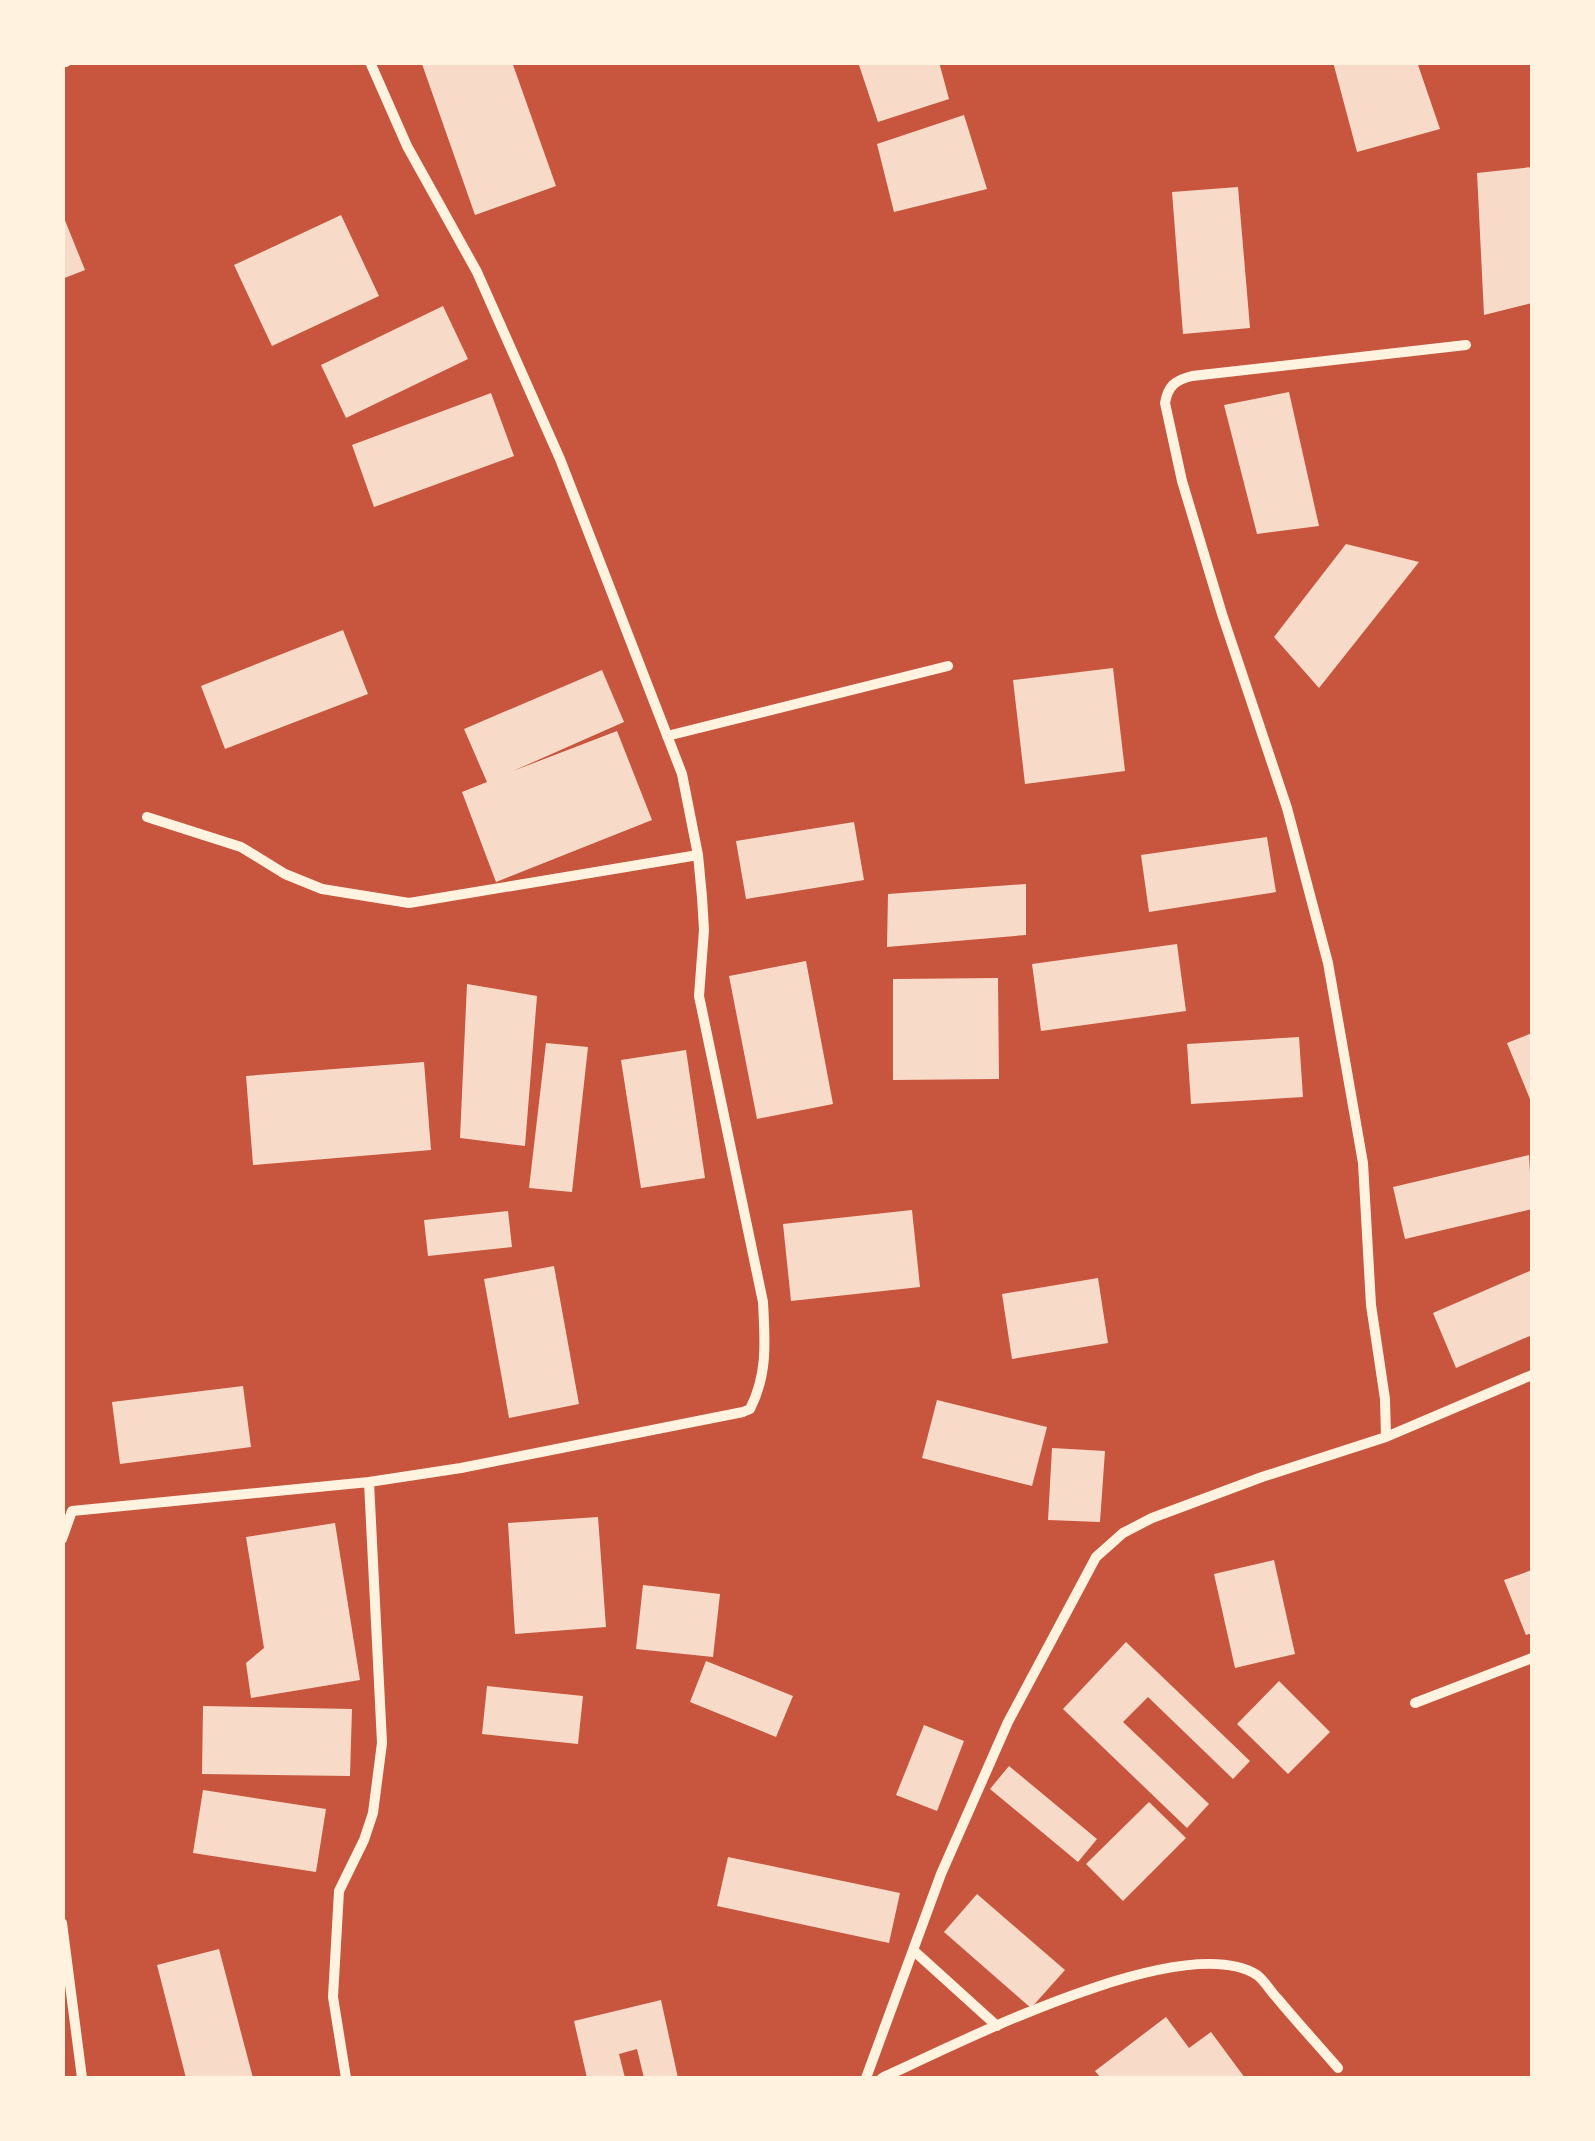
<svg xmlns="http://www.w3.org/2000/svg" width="1595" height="2141" font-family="Barlow,sans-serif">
	<rect width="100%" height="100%" fill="#c8553d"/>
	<!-- building -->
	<path fill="#f7dbc8" d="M 426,62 L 512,62 L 556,186 L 475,215 L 422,64 Z
		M 858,62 L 939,62 L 949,99 L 878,122 Z
		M 1333,62 L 1417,62 L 1440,129 L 1357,152 Z
		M 964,115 L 987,189 L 894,212 L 877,144 Z
		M 1532,167 L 1532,303 L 1484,315 L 1477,173 Z
		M 1238,187 L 1250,328 L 1183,334 L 1172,192 Z
		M 62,213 L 85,270 L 62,279 Z
		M 341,215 L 379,296 L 272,346 L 234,265 Z
		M 443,306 L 468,359 L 346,418 L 321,365 Z
		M 1289,392 L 1319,526 L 1257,534 L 1224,405 Z
		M 491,393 L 514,456 L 374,507 L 352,445 Z
		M 1346,544 L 1419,562 L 1319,688 L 1274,637 Z
		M 343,630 L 368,694 L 225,749 L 201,686 Z
		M 1113,668 L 1125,771 L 1025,784 L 1013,680 Z
		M 602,670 L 624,722 L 513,771 L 617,731 L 652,820 L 496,882 L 462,792 L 487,782 L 464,729 Z
		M 854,822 L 864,880 L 746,899 L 736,841 Z
		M 1267,837 L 1276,892 L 1149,912 L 1141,855 Z
		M 1026,884 L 1026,935 L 887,947 L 888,894 Z
		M 1177,944 L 1186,1011 L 1041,1031 L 1032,964 Z
		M 806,961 L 833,1104 L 757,1119 L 729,976 Z
		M 998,978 L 999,1079 L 893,1080 L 893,979 Z
		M 467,984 L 537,996 L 525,1146 L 460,1138 Z
		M 1532,1033 L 1532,1104 L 1507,1043 Z
		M 1299,1037 L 1303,1097 L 1191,1104 L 1187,1044 Z
		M 546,1043 L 588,1047 L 572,1192 L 529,1188 Z
		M 686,1050 L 705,1178 L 641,1188 L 621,1060 Z
		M 424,1062 L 431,1150 L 253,1165 L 246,1076 Z
		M 1529,1155 L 1532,1209 L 1405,1239 L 1393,1187 Z
		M 912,1210 L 920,1287 L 791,1301 L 783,1224 Z
		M 508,1211 L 512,1247 L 428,1256 L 424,1220 Z
		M 554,1266 L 579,1404 L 509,1418 L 484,1279 Z
		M 1532,1270 L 1532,1335 L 1456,1368 L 1433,1313 Z
		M 1098,1278 L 1108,1343 L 1012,1359 L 1002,1294 Z
		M 243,1386 L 251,1447 L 120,1464 L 112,1402 Z
		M 937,1400 L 1047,1427 L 1032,1486 L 922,1458 Z
		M 1052,1448 L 1105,1451 L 1100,1522 L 1048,1520 Z
		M 598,1517 L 606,1627 L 515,1634 L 508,1523 Z
		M 335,1523 L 360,1680 L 251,1698 L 246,1663 L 264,1648 L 246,1537 Z
		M 1274,1560 L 1295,1654 L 1235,1668 L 1214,1574 Z
		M 1532,1570 L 1532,1633 L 1526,1635 L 1504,1580 Z
		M 643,1585 L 720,1594 L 713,1657 L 636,1649 Z
		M 1126,1642 L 1250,1761 L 1233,1779 L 1148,1697 L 1123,1722 L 1209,1804 L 1187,1828 L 1063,1709 Z
		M 706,1661 L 793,1696 L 776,1737 L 690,1702 Z
		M 1279,1681 L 1330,1732 L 1288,1774 L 1237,1724 Z
		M 487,1686 L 583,1696 L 578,1744 L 482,1734 Z
		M 203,1706 L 352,1709 L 350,1776 L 202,1774 Z
		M 924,1725 L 964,1741 L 937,1811 L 896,1795 Z
		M 1009,1766 L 1097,1839 L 1078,1862 L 990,1789 Z
		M 203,1790 L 326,1809 L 316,1872 L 193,1853 Z
		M 1149,1802 L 1186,1838 L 1123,1901 L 1086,1864 Z
		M 728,1857 L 900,1893 L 889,1943 L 717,1906 Z
		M 977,1894 L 1065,1970 L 1031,2008 L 944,1932 Z
		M 219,1949 L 253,2078 L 186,2078 L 157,1965 Z
		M 661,2000 L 678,2078 L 644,2078 L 637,2049 L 619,2054 L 625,2078 L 587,2078 L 574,2021 Z
		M 1166,2017 L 1189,2048 L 1211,2032 L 1245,2078 L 1101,2078 L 1095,2071 Z"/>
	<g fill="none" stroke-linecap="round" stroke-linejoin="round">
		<!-- minor -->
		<path stroke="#fff3e0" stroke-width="10" d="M 62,63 L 66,62
			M 667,736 L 948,666
			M 147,817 L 241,847 L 285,874 L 322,889 L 409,903 L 698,855
			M 1386,1437 L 1385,1399 L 1371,1305 L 1363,1163 L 1328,963 L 1287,808 L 1222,614 L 1182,481 L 1165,403 C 1168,386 1175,380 1192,376 L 1466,345
			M 62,1539 L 72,1511 L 369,1482 L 461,1468 L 743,1412 L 750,1409 C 768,1374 765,1341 763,1302 L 699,996 L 704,930 L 702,897 L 698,855 L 682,774 L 560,459 L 477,272 L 407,146 L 370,62
			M 1415,1703 L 1532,1658
			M 62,1923 L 82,2078
			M 913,1950 L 997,2026
			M 346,2078 L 333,1997 L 339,1891 L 364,1840 L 373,1813 L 382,1743 L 369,1482
			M 866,2078 L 941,1874 L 982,1781 L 1008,1722 L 1096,1557 L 1123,1533 L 1152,1518 L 1262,1477 L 1386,1437 L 1532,1375
			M 882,2078 C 957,2044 1183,1928 1257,1975 C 1264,1980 1271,1992 1277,1998 C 1297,2022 1318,2045 1338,2068"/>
	</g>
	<!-- border -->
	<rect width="1595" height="2141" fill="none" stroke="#fff3e0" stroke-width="130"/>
</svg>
